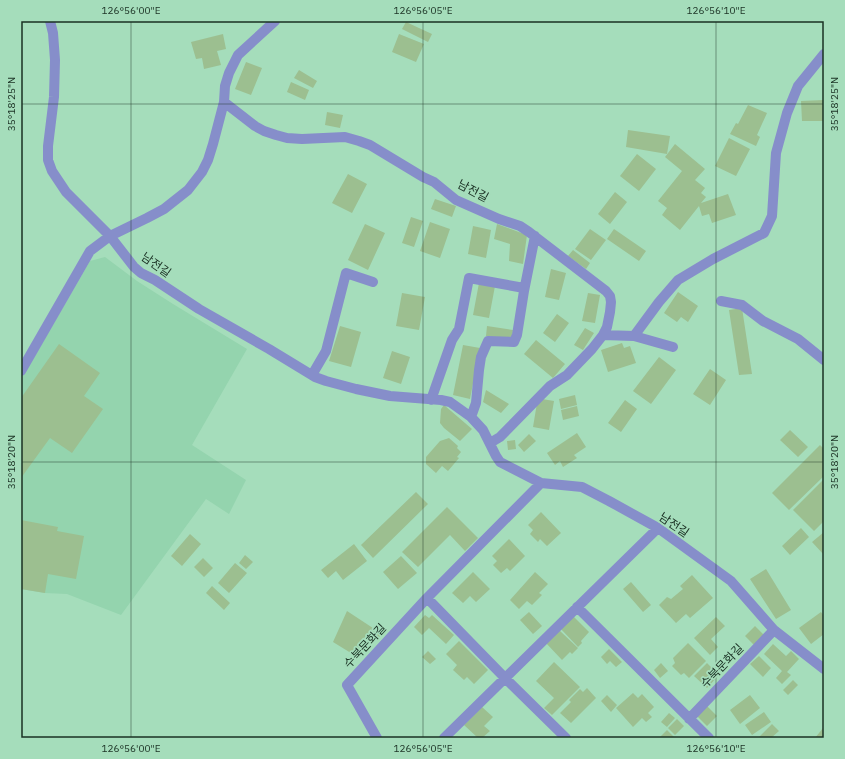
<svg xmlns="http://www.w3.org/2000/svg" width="845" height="759" font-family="'IBM Plex Sans','Noto Sans KR',sans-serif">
	<rect width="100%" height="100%" fill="#a5ddbb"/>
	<!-- built -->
	<path fill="#94d4ae" d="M 105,257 L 137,281 L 173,304 L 247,349 L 192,445 L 246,480 L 229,514 L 206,499 L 121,615 L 67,594 L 45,593 L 21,589 L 21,378 L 25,373 L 90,261 Z"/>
	<!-- building -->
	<path fill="#9cbf90" d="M 406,22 L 432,34 L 428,42 L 402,29 Z
		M 223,34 L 226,49 L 217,51 L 221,65 L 204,69 L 202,58 L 196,59 L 191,42 Z
		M 399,34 L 424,44 L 416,62 L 392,52 Z
		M 246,62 L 262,68 L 251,95 L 235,89 Z
		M 299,70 L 317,81 L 313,88 L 294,78 Z
		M 291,82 L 309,90 L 305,100 L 287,92 Z
		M 824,100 L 824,121 L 802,121 L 801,101 Z
		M 748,105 L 767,113 L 757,135 L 760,137 L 756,146 L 730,134 L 736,123 L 738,124 Z
		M 327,112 L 343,115 L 340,128 L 325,125 Z
		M 628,130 L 670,136 L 667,154 L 626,147 Z
		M 729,138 L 750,149 L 736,176 L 715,166 Z
		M 675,144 L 705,169 L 695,180 L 705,188 L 701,193 L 706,197 L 701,203 L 728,194 L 736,215 L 712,223 L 709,214 L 702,216 L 699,206 L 680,230 L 662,215 L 667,208 L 658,201 L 682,171 L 665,157 Z
		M 637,154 L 656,169 L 639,191 L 620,176 Z
		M 348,174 L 367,184 L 352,213 L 332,203 Z
		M 615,192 L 627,202 L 610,224 L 598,214 Z
		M 435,199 L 456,206 L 452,217 L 431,209 Z
		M 411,217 L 423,221 L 414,247 L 402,243 Z
		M 430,222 L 450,229 L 440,258 L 420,251 Z
		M 365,224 L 385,233 L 368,270 L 348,260 Z
		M 497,224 L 527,235 L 523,264 L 509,261 L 510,244 L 494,239 Z
		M 473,226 L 491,230 L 486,258 L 468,254 Z
		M 590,229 L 606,240 L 591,260 L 575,249 Z
		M 614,229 L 646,251 L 639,261 L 607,239 Z
		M 573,250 L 590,263 L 586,269 L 568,256 Z
		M 551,269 L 566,273 L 559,300 L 545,297 Z
		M 479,283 L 495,286 L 489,318 L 473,315 Z
		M 678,292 L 698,306 L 688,322 L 681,317 L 677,322 L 664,313 Z
		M 402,293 L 425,297 L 419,330 L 396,326 Z
		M 588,293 L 600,295 L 595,323 L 582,321 Z
		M 742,308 L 752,374 L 739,375 L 729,310 Z
		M 557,314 L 569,323 L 555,342 L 543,333 Z
		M 340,326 L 361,332 L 351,367 L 329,361 Z
		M 487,326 L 513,330 L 512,340 L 486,336 Z
		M 585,328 L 594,333 L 583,350 L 574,345 Z
		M 536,340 L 565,364 L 553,378 L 524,354 Z
		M 622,343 L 624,348 L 630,346 L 636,363 L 608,372 L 601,350 Z
		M 59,344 L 100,373 L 84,396 L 103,409 L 72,453 L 50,438 L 21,478 L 21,398 Z
		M 463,345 L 480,348 L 470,399 L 453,395 Z
		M 392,351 L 410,357 L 401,384 L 383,378 Z
		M 659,357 L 676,370 L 651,404 L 633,391 Z
		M 710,369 L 726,380 L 710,405 L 693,394 Z
		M 486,390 L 509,404 L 501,413 L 483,402 Z
		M 575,395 L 577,405 L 561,409 L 559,399 Z
		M 542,399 L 554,401 L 549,430 L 533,427 L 537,403 Z
		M 625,400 L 637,409 L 621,432 L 608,423 Z
		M 444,405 L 472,429 L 460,441 L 444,428 L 440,423 L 441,409 Z
		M 577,406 L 579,416 L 563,420 L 561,410 Z
		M 790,430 L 808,447 L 798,457 L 780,440 Z
		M 577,433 L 586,447 L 574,455 L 577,458 L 563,467 L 560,461 L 555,465 L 547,453 Z
		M 529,434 L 536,441 L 524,452 L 518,445 Z
		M 449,438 L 458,446 L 457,448 L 461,452 L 457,457 L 459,458 L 448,471 L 442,466 L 436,473 L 426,464 L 426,457 L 440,441 Z
		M 515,440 L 516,449 L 508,450 L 507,441 Z
		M 820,445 L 824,449 L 824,476 L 789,510 L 772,493 Z
		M 824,479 L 824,521 L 814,531 L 793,510 Z
		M 416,492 L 428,504 L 373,558 L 361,545 Z
		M 447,507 L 478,538 L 465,551 L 450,535 L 418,567 L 402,552 Z
		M 541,512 L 561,533 L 547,546 L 540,539 L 538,542 L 530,534 L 533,530 L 528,525 Z
		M 21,520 L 58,527 L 57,531 L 84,536 L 76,579 L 48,574 L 45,593 L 21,589 Z
		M 801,528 L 809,537 L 790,555 L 782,546 Z
		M 824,532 L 824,555 L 812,542 Z
		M 190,534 L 201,544 L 182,566 L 171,556 Z
		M 509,539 L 525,556 L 510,571 L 507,568 L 501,573 L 493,565 L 497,561 L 492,556 Z
		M 354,544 L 367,561 L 343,580 L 336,571 L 328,578 L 321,570 Z
		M 245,555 L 253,562 L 246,569 L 239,563 Z
		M 401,556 L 417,573 L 398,589 L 383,572 Z
		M 203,558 L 213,568 L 204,577 L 194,567 Z
		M 235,563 L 247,573 L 229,593 L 218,583 Z
		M 766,569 L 791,610 L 776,619 L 750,579 Z
		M 473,572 L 490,589 L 476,602 L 470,596 L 463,603 L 452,593 Z
		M 535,572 L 548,584 L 539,593 L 542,595 L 532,605 L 527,601 L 519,609 L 510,600 Z
		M 692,575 L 713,598 L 690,618 L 686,614 L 676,623 L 659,605 L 667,597 L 671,599 L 683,589 L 680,586 Z
		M 631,582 L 651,605 L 643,612 L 623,589 Z
		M 212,586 L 230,603 L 224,610 L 206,593 Z
		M 347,611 L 382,634 L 359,658 L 333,642 Z
		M 529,612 L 542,626 L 533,634 L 520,620 Z
		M 821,612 L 824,616 L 824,634 L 811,644 L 799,628 Z
		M 425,615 L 429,618 L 432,615 L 454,635 L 446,644 L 429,628 L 422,635 L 414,627 Z
		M 573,616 L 589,632 L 581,641 L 582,643 L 578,647 L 560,628 Z
		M 716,617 L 725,626 L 711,639 L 718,647 L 710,655 L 694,638 Z
		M 755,626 L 765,636 L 755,646 L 745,636 Z
		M 559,630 L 578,648 L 572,654 L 570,652 L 562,660 L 546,643 Z
		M 459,641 L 488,670 L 474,684 L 467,677 L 464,680 L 453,670 L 457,665 L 446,654 Z
		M 688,643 L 706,661 L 689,678 L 684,673 L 681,675 L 672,666 L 675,663 L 673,658 Z
		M 773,644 L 786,656 L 791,651 L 799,659 L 787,672 L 791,675 L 782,684 L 776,678 L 782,671 L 764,654 Z
		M 609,649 L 622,662 L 616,667 L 610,661 L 607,664 L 601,657 Z
		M 428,651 L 436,659 L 430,664 L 422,657 Z
		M 759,656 L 771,668 L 763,677 L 750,664 Z
		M 554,662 L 580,687 L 552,715 L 544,708 L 554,698 L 536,681 Z
		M 661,663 L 668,671 L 660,678 L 654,670 Z
		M 707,663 L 719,675 L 707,688 L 694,676 Z
		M 793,680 L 798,685 L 788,695 L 783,690 Z
		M 587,688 L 596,698 L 571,723 L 560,713 L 571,702 L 569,700 L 580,689 L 583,692 Z
		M 633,693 L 638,698 L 642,694 L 654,707 L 648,713 L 652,717 L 646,722 L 642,718 L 633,727 L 616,708 Z
		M 607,695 L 617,705 L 611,712 L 601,701 Z
		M 750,695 L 760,708 L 740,724 L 730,710 Z
		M 707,706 L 717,716 L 707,726 L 697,716 Z
		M 482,707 L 493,717 L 484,726 L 490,731 L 482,738 L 478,738 L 464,725 Z
		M 764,712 L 771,722 L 752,735 L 745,725 Z
		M 669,713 L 675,718 L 667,727 L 661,722 Z
		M 677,719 L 684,726 L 675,735 L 668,728 Z
		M 772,724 L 779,731 L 771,738 L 758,738 Z
		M 823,728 L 824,729 L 824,738 L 815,738 Z
		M 667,730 L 675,738 L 659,738 Z"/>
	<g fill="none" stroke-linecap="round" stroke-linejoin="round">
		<!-- minor -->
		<path stroke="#868eca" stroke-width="10" d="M 50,21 L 53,33 L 55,60 L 54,97 L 48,146 L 48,160 L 52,171 L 66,192 L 110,236 L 134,267 L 141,273 L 155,280 L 199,309 L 269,349 L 315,377 L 326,381 L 356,389 L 390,396 L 441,400 L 450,402 L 471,417 L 483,430 L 496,456 L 500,462 L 541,483 L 582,487 L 609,501 L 658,528 L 731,581 L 774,630 L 824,669
			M 224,102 L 255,126 L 264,131 L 276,135 L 287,138 L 302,139 L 345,137 L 359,141 L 370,145 L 423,177 L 434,182 L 456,200 L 499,219 L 520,226 L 529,232 L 606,291 L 610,296 L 611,302 L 610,312 L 607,327 L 603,335 L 592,349 L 567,375 L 550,386 L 500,437 L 490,443
			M 721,301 L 742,305 L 763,321 L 798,339 L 824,360
			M 603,335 L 634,336 L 673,347
			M 634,336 L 659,302 L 678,280 L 713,259 L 764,233 L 772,216 L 776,153 L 787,113 L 798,86 L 824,54
			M 21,371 L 90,251 L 110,236 L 147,218 L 164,209 L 188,190 L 202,172 L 208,160 L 213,144 L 224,102 L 225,86 L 229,73 L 238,55 L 275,21
			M 312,375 L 326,351 L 346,273 L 373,282
			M 431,400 L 452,340 L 459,329 L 469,278 L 524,288
			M 471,417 L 476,403 L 479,370 L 481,357 L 488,341 L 514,342 L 517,335 L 524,291 L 535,236
			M 427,598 L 505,678 L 566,738
			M 577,607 L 709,738
			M 689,719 L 774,630
			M 377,738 L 347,685 L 427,598 L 541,483
			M 444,738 L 658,528"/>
	</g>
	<!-- ticks -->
	<path fill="none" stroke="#1a3023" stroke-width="1" stroke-opacity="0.45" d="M 131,21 L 131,738M 423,21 L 423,738M 716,21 L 716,738M 21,104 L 824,104M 21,462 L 824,462"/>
	<g text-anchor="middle" stroke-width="3.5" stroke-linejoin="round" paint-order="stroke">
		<!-- street labels -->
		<g font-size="12" fill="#1a3023" stroke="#a5ddbb">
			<text transform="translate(473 191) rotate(28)" y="4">남전길</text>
			<text transform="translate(156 265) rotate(35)" y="4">남전길</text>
			<text transform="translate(674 525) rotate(34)" y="4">남전길</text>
			<text transform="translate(365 646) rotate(-47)" y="4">수북문화길</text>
			<text transform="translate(722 666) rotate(-46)" y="4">수북문화길</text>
		</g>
	</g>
	<!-- border -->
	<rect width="845" height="759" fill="none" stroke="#a5ddbb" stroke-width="44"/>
	<rect x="22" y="22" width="801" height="715" fill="none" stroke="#1a3023" stroke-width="1.5"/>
	<g font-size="10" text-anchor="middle" fill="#1a3023">
		<text x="131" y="14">126°56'00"E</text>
		<text x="423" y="14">126°56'05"E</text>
		<text x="716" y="14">126°56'10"E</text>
		<text transform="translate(11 104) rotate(-90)" y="4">35°18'25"N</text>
		<text transform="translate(834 104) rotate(-90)" y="4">35°18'25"N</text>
		<text transform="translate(11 462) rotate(-90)" y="4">35°18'20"N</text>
		<text transform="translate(834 462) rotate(-90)" y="4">35°18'20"N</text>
		<text x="131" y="752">126°56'00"E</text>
		<text x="423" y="752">126°56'05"E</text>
		<text x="716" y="752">126°56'10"E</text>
	</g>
</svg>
